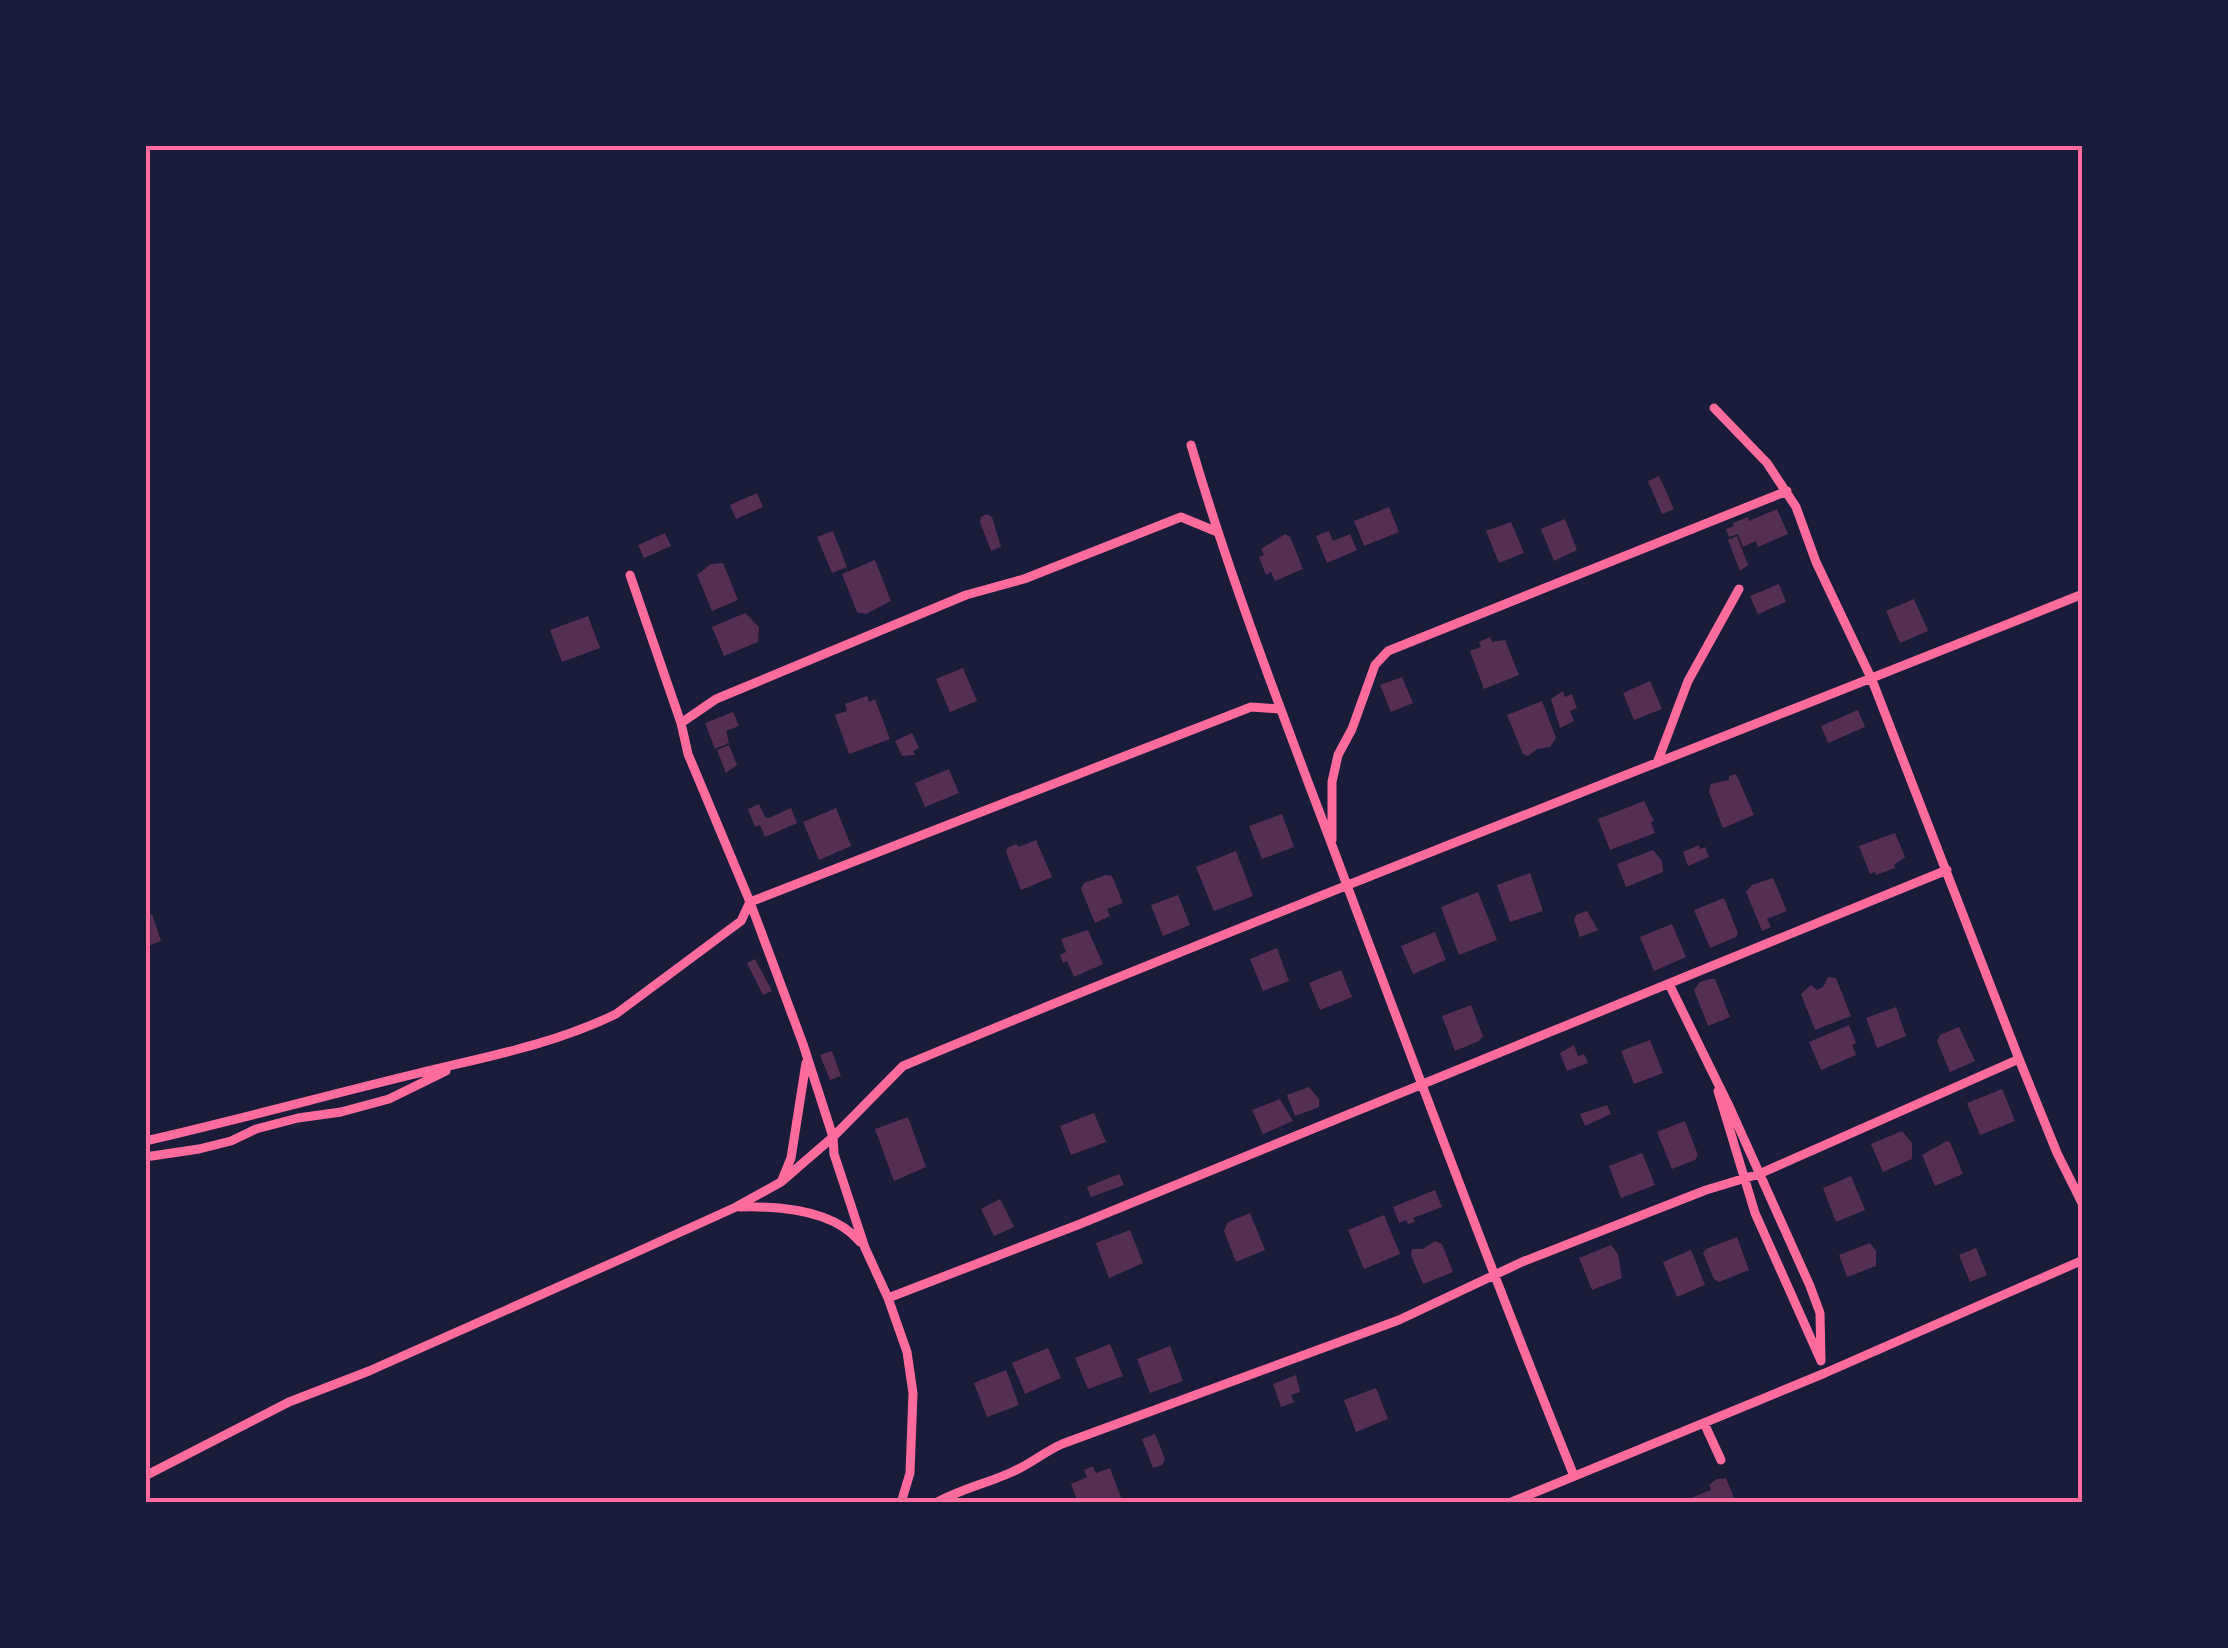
<svg xmlns="http://www.w3.org/2000/svg" width="2228" height="1648" font-family="'DM Sans',sans-serif">
	<rect width="100%" height="100%" fill="#1b1b3a"/>
	<!-- building -->
	<path fill="#542f53" d="M 1659,476 L 1674,509 L 1662,514 L 1648,481 Z
		M 757,493 L 763,507 L 736,519 L 730,505 Z
		M 1389,507 L 1399,532 L 1364,546 L 1354,521 Z
		M 1777,509 L 1788,534 L 1758,547 L 1756,541 L 1743,547 L 1738,534 L 1729,537 L 1726,529 L 1734,526 L 1733,523 L 1748,517 L 1749,521 Z
		M 987,514 L 992,517 L 1001,547 L 991,551 L 980,522 L 981,517 Z
		M 1565,519 L 1577,550 L 1554,561 L 1541,529 Z
		M 1511,522 L 1524,553 L 1499,563 L 1486,531 Z
		M 833,531 L 847,567 L 832,573 L 817,537 Z
		M 1329,531 L 1333,541 L 1350,534 L 1357,550 L 1327,563 L 1316,536 Z
		M 665,533 L 671,546 L 644,558 L 638,545 Z
		M 1285,534 L 1290,537 L 1303,569 L 1275,581 L 1271,572 L 1266,575 L 1259,557 L 1264,555 L 1261,549 Z
		M 1737,536 L 1748,565 L 1740,571 L 1728,540 Z
		M 875,560 L 891,601 L 866,614 L 857,612 L 842,574 Z
		M 723,563 L 738,600 L 712,611 L 697,575 L 711,564 Z
		M 1779,584 L 1786,602 L 1758,614 L 1750,596 Z
		M 1914,599 L 1928,631 L 1900,643 L 1886,611 Z
		M 745,613 L 759,627 L 758,642 L 724,656 L 712,627 Z
		M 588,616 L 600,648 L 562,662 L 550,630 Z
		M 1490,637 L 1492,642 L 1505,640 L 1519,675 L 1484,689 L 1470,651 L 1481,647 L 1479,642 Z
		M 963,668 L 977,701 L 950,712 L 936,679 Z
		M 1402,677 L 1413,703 L 1391,712 L 1380,685 Z
		M 1650,681 L 1662,709 L 1634,720 L 1623,693 Z
		M 1563,691 L 1565,697 L 1572,694 L 1577,708 L 1570,711 L 1574,721 L 1560,728 L 1551,699 Z
		M 867,696 L 869,702 L 875,699 L 890,739 L 849,754 L 835,715 L 847,711 L 845,704 Z
		M 1542,701 L 1556,738 L 1550,747 L 1537,749 L 1528,756 L 1523,754 L 1507,715 Z
		M 1858,710 L 1865,727 L 1828,743 L 1821,726 Z
		M 733,712 L 739,726 L 726,731 L 729,743 L 715,749 L 705,723 Z
		M 912,733 L 919,748 L 913,751 L 915,755 L 902,756 L 895,741 Z
		M 729,745 L 737,765 L 726,773 L 717,750 Z
		M 949,769 L 959,793 L 925,807 L 915,783 Z
		M 1736,774 L 1754,815 L 1723,828 L 1709,792 L 1711,784 L 1729,780 L 1729,776 Z
		M 1644,801 L 1654,821 L 1651,822 L 1655,833 L 1610,850 L 1598,819 Z
		M 759,804 L 765,817 L 769,818 L 791,808 L 797,823 L 765,837 L 760,825 L 755,827 L 748,809 Z
		M 836,808 L 851,846 L 819,860 L 803,822 Z
		M 1282,814 L 1294,847 L 1262,859 L 1249,826 Z
		M 1895,833 L 1905,857 L 1894,865 L 1895,868 L 1876,875 L 1875,872 L 1870,874 L 1859,846 Z
		M 1036,840 L 1052,877 L 1021,890 L 1006,852 L 1007,848 L 1016,844 L 1019,847 Z
		M 1699,845 L 1700,849 L 1705,847 L 1709,857 L 1688,866 L 1683,852 Z
		M 1653,850 L 1662,861 L 1663,872 L 1626,887 L 1617,864 Z
		M 1236,851 L 1253,896 L 1214,911 L 1196,867 Z
		M 1530,873 L 1543,911 L 1510,922 L 1497,885 Z
		M 1106,875 L 1112,876 L 1123,903 L 1107,909 L 1110,916 L 1095,923 L 1081,889 L 1084,883 Z
		M 1773,878 L 1787,911 L 1767,919 L 1771,927 L 1762,931 L 1746,892 L 1752,885 Z
		M 1478,892 L 1497,940 L 1459,955 L 1441,907 Z
		M 1178,895 L 1190,925 L 1163,936 L 1151,905 Z
		M 1724,898 L 1738,933 L 1736,937 L 1710,948 L 1694,910 Z
		M 1587,911 L 1598,930 L 1580,937 L 1574,920 L 1576,915 Z
		M 152,914 L 161,941 L 145,947 L 145,916 Z
		M 1672,924 L 1686,957 L 1654,971 L 1640,937 Z
		M 1088,930 L 1103,964 L 1074,977 L 1067,961 L 1063,963 L 1060,955 L 1066,952 L 1061,939 Z
		M 1435,932 L 1446,960 L 1413,974 L 1401,946 Z
		M 1277,948 L 1289,981 L 1263,991 L 1250,959 Z
		M 755,959 L 772,991 L 763,995 L 747,963 Z
		M 1341,970 L 1352,997 L 1320,1010 L 1309,983 Z
		M 1828,977 L 1836,978 L 1851,1016 L 1815,1030 L 1801,994 L 1811,985 L 1817,990 L 1823,987 Z
		M 1710,979 L 1715,979 L 1730,1017 L 1708,1026 L 1694,990 L 1700,982 Z
		M 1471,1005 L 1483,1036 L 1479,1041 L 1455,1051 L 1442,1016 Z
		M 1896,1007 L 1906,1036 L 1877,1048 L 1866,1018 Z
		M 1849,1025 L 1856,1043 L 1852,1045 L 1856,1055 L 1821,1070 L 1809,1042 Z
		M 1959,1027 L 1975,1061 L 1950,1072 L 1937,1041 L 1940,1035 Z
		M 1650,1040 L 1663,1073 L 1634,1084 L 1621,1051 Z
		M 1574,1045 L 1578,1056 L 1584,1054 L 1588,1063 L 1567,1071 L 1560,1053 Z
		M 832,1051 L 841,1076 L 830,1080 L 820,1055 Z
		M 1309,1087 L 1319,1099 L 1319,1107 L 1295,1116 L 1287,1095 Z
		M 2002,1089 L 2015,1121 L 1980,1135 L 1967,1103 Z
		M 1280,1099 L 1293,1121 L 1263,1134 L 1252,1110 Z
		M 1607,1105 L 1611,1114 L 1585,1126 L 1580,1114 Z
		M 1094,1113 L 1106,1142 L 1071,1155 L 1060,1126 Z
		M 908,1117 L 926,1167 L 894,1181 L 875,1129 Z
		M 1685,1121 L 1698,1155 L 1695,1160 L 1672,1169 L 1657,1132 Z
		M 1902,1131 L 1912,1143 L 1912,1159 L 1883,1172 L 1871,1144 Z
		M 1947,1141 L 1950,1142 L 1963,1174 L 1935,1186 L 1922,1155 Z
		M 1642,1153 L 1655,1185 L 1621,1198 L 1609,1166 Z
		M 1119,1174 L 1124,1185 L 1091,1197 L 1087,1187 Z
		M 1851,1176 L 1865,1210 L 1836,1222 L 1823,1188 Z
		M 1435,1190 L 1442,1207 L 1413,1218 L 1415,1222 L 1408,1224 L 1406,1220 L 1399,1223 L 1393,1207 Z
		M 1000,1199 L 1014,1227 L 994,1236 L 981,1209 Z
		M 1250,1213 L 1265,1250 L 1236,1262 L 1224,1231 L 1228,1222 Z
		M 1384,1215 L 1400,1254 L 1364,1269 L 1348,1230 Z
		M 1130,1230 L 1143,1263 L 1109,1278 L 1096,1243 Z
		M 1737,1237 L 1749,1270 L 1719,1282 L 1714,1279 L 1703,1253 L 1706,1249 Z
		M 1435,1241 L 1442,1244 L 1453,1272 L 1423,1284 L 1411,1255 L 1412,1249 L 1423,1249 Z
		M 1870,1243 L 1876,1251 L 1876,1266 L 1847,1277 L 1839,1255 Z
		M 1611,1245 L 1618,1254 L 1622,1278 L 1592,1290 L 1579,1258 Z
		M 1976,1248 L 1987,1275 L 1970,1282 L 1959,1255 Z
		M 1691,1250 L 1705,1285 L 1677,1297 L 1663,1262 Z
		M 1110,1344 L 1123,1376 L 1088,1389 L 1075,1358 Z
		M 1170,1346 L 1183,1381 L 1150,1393 L 1137,1359 Z
		M 1048,1348 L 1061,1378 L 1025,1394 L 1012,1363 Z
		M 1006,1370 L 1019,1405 L 987,1417 L 974,1383 Z
		M 1296,1375 L 1300,1392 L 1291,1395 L 1294,1402 L 1281,1407 L 1273,1384 Z
		M 1376,1388 L 1388,1419 L 1356,1432 L 1344,1400 Z
		M 1155,1434 L 1165,1459 L 1162,1465 L 1153,1468 L 1142,1439 Z
		M 1093,1466 L 1096,1473 L 1110,1468 L 1123,1503 L 1078,1503 L 1071,1484 L 1087,1477 L 1084,1470 Z
		M 1726,1478 L 1736,1503 L 1689,1503 L 1688,1499 L 1711,1490 L 1709,1485 L 1717,1479 Z"/>
	<g fill="none" stroke-linecap="round" stroke-linejoin="round">
		<!-- minor -->
		<path stroke="#ff6b9d" stroke-width="9" d="M 1714,408 L 1767,463 L 1796,507 L 1816,562 L 1872,680 L 2019,1059 L 2057,1153 L 2083,1205
			M 1191,445 C 1235,595 1293,741 1348,888 C 1422,1085 1495,1281 1574,1476
			M 630,575 L 681,723 L 688,754 L 750,902 L 803,1044 L 833,1137 L 834,1154 L 865,1248 L 888,1298 L 907,1352 L 913,1393 L 910,1473 L 901,1503
			M 681,723 L 716,699 L 966,595 L 1024,579 L 1181,517 L 1215,531
			M 1657,763 L 1688,681 L 1739,589
			M 1332,840 L 1332,782 L 1338,755 L 1352,729 L 1375,665 L 1388,651 L 1787,491
			M 1670,986 L 1730,1108 L 1810,1286 L 1820,1313 L 1821,1361
			M 1718,1091 L 1755,1213 L 1821,1361
			M 145,1141 C 237,1120 328,1095 419,1073 C 486,1057 555,1044 616,1014 L 741,921 L 750,902 L 1251,707 L 1279,709
			M 145,1157 L 199,1149 L 231,1141 L 256,1129 L 298,1118 L 341,1112 L 389,1099 L 446,1071
			M 782,1180 L 791,1158 L 806,1063
			M 740,1207 C 779,1206 834,1210 860,1242
			M 888,1298 L 1080,1224 L 1947,870
			M 1704,1423 L 1721,1460
			M 145,1476 L 289,1402 L 369,1371 L 630,1255 L 736,1207 L 781,1182 L 833,1137 L 903,1066 C 1294,903 1690,751 2083,594
			M 936,1503 C 960,1489 986,1484 1012,1472 C 1029,1465 1044,1452 1062,1444 L 1399,1320 L 1522,1262 L 1706,1190 L 1759,1174 L 2019,1059
			M 1509,1503 L 1825,1373 L 2083,1260"/>
	</g>
	<!-- border -->
	<rect width="2228" height="1648" fill="none" stroke="#1b1b3a" stroke-width="295"/>
	<rect x="148" y="148" width="1932" height="1352" fill="none" stroke="#ff6b9d" stroke-width="4"/>
</svg>
